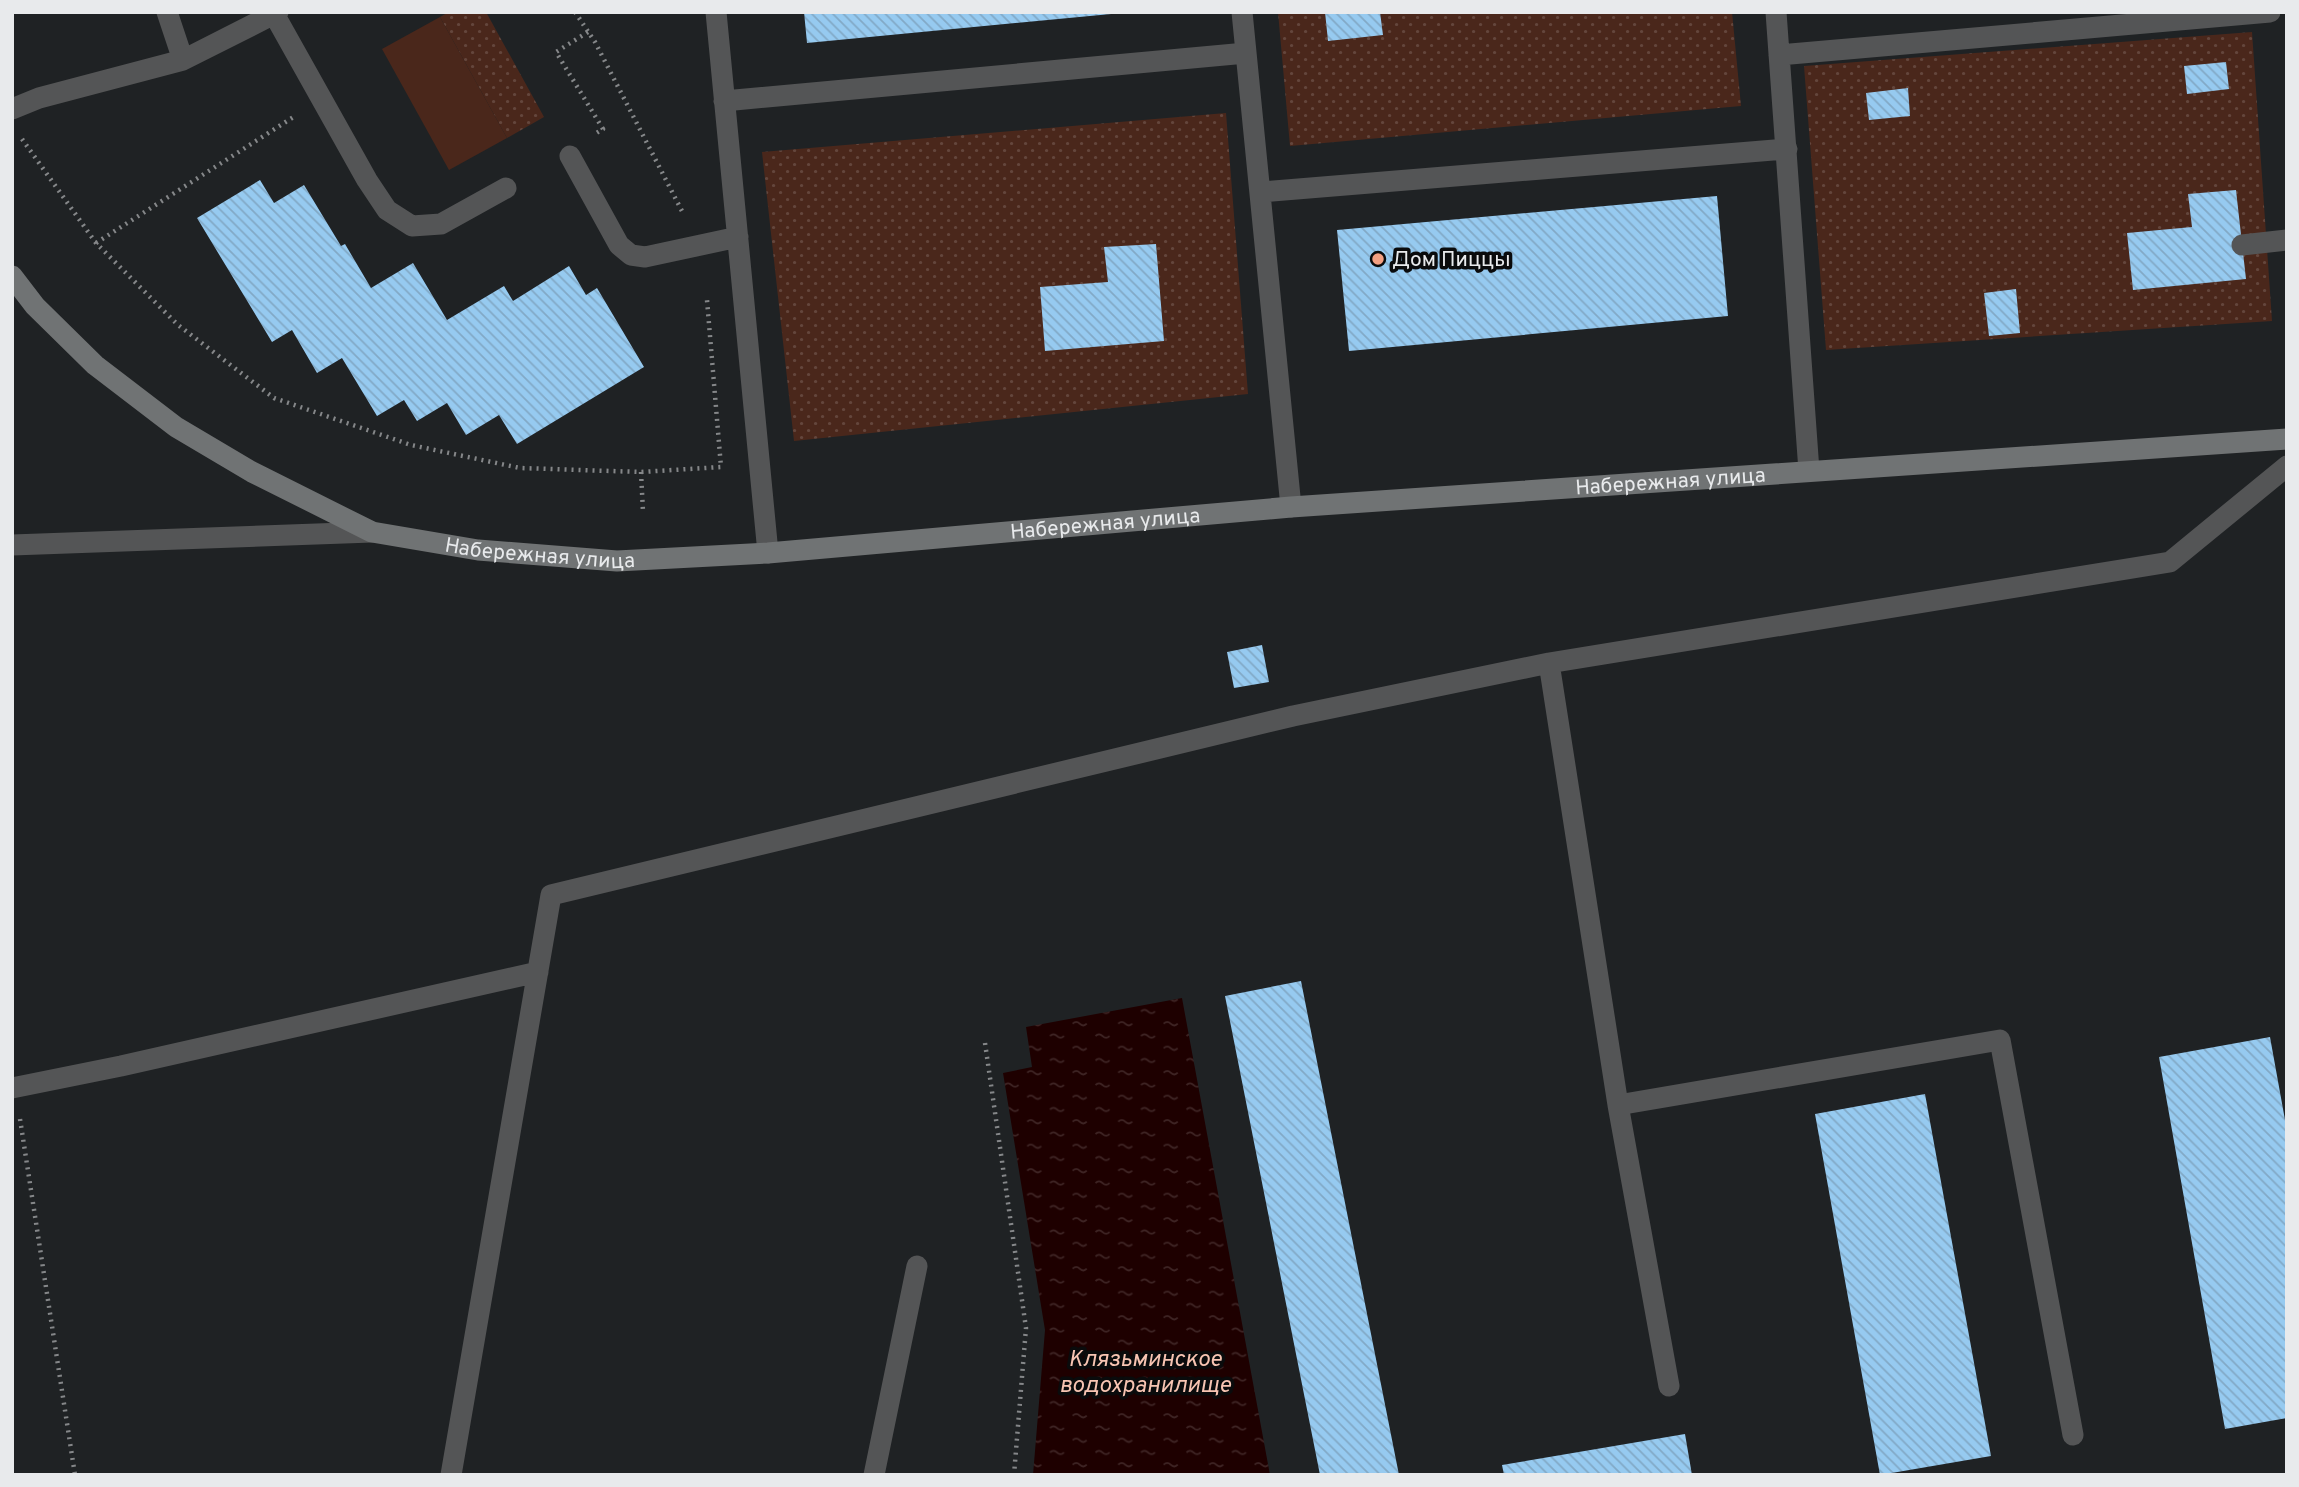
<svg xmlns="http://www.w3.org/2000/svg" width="2299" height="1487" font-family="Overpass,sans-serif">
	<defs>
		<pattern id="grass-dots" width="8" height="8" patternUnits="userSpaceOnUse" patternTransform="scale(1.75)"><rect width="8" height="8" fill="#4a271b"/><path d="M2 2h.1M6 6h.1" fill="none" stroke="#64463c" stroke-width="1.8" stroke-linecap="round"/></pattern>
		<pattern id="water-ripples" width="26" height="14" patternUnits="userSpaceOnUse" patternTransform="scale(1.75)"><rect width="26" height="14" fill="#1e0000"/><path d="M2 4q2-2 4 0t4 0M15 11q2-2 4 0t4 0" fill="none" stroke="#3f2525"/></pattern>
		<pattern id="building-back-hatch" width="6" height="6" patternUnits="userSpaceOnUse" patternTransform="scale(1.75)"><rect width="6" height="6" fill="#96caf0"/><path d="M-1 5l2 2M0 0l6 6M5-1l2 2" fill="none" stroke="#82a9c6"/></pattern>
	</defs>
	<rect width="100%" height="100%" fill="#1f2224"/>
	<!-- grass -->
	<path fill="url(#grass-dots)" d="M 449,12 L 486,12 L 544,117 L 507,138 L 440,17 Z
		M 1278,12 L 1732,12 L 1741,106 L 1290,146 Z
		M 2252,32 L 2272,321 L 1826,350 L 1804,66 Z
		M 1226,113 L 1248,394 L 794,441 L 762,152 Z"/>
	<!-- pitch -->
	<path fill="#4a271b" d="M 440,17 L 507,138 L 449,170 L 382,49 Z"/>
	<!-- water -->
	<path fill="url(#water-ripples)" d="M 1182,998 L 1270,1475 L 1033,1475 L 1045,1330 L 1003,1073 L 1032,1067 L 1026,1027 Z"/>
	<!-- building -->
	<path fill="url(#building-back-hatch)" d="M 804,12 L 1111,12 L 1111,14 L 807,43 Z
		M 1325,12 L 1380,12 L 1383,35 L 1328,41 Z
		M 2226,62 L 2229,89 L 2187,94 L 2184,66 Z
		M 1908,88 L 1910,116 L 1869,120 L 1866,93 Z
		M 260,180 L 274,203 L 304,185 L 341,246 L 345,244 L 371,288 L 413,263 L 447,320 L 504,286 L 513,301 L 569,266 L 586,295 L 597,288 L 644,367 L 517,444 L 499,415 L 466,435 L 447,403 L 417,421 L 404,400 L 377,416 L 342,358 L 317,373 L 292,330 L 272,342 L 197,218 Z
		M 2236,190 L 2246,279 L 2133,290 L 2127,233 L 2192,227 L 2188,194 Z
		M 1717,196 L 1728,316 L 1349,351 L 1337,230 Z
		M 1156,244 L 1164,341 L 1045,351 L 1040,287 L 1108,282 L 1104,247 Z
		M 2016,289 L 2020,333 L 1989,336 L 1984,293 Z
		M 1262,645 L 1269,682 L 1234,688 L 1227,652 Z
		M 1301,981 L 1399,1475 L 1320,1475 L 1225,996 Z
		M 2270,1037 L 2287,1131 L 2287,1418 L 2225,1429 L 2159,1057 Z
		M 1925,1094 L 1991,1456 L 1880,1475 L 1815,1114 Z
		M 1685,1434 L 1692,1475 L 1504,1475 L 1502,1465 Z"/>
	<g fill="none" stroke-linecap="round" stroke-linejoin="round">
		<!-- path -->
		<path stroke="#858789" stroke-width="4.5" stroke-dasharray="2 5" stroke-linecap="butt" d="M 575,12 L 595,42 L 684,215
			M 588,32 L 556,52 L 603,129 L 593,135
			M 22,139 L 96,243 L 178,325 L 274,398 L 411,445 L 520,468 L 641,472 L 721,467 L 707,300
			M 96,243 L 295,116
			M 641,472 L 643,512
			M 985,1043 L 1026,1328 L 1014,1475
			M 20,1119 L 75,1475"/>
		<!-- lane -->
		<path stroke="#545556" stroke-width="21" d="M 167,12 L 183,60
			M 716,12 L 768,553
			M 1242,12 L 1291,507
			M 1776,12 L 1809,471
			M 274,14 L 367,180 L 387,210 L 412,226 L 441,224 L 506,188
			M 1779,55 L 2270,12
			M 724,101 L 1246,53
			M 12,109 L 39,98 L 183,60 L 278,12
			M 570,156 L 619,245 L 631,255 L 645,257 L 738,237
			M 1260,192 L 1787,149
			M 2242,245 L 2287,240
			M 12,545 L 372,532
			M 1549,663 L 1618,1105 L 1669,1386
			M 12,1088 L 121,1066 L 538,972
			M 1618,1105 L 2000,1040 L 2073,1435
			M 451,1475 L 551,895 L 1293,716 L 1549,663 L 2170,562 L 2287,466
			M 874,1475 L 917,1266"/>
		<!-- secondary -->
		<path stroke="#707374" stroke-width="21" id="s1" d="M 12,276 L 35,306 L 95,365 L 176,427 L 252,472 L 372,532 L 478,550 L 617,561 L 768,553 L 1291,507 L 2287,439"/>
	</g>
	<!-- markers -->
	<circle fill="#f3a082" stroke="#0a0b0c" stroke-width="2.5" cx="1378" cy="259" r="7"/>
	<g text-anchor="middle" stroke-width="7" stroke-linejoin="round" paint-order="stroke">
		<!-- poi labels -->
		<g font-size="21" fill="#e8eaec" stroke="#0a0b0c" text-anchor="start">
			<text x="1392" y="266">Дом Пиццы</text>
		</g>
		<!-- street labels -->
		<g font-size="21" fill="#e8eaec" stroke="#0a0b0c">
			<text dy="7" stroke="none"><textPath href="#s1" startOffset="1750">Набережная улица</textPath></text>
			<text dy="7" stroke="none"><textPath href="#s1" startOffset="1183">Набережная улица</textPath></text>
			<text dy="7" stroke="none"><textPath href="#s1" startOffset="616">Набережная улица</textPath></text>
		</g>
		<!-- water labels -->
		<g font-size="23" font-style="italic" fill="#f7c4b2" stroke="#0a0b0c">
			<text x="1145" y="1366">Клязьминское<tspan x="1145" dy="26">водохранилище</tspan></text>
		</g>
	</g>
	<!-- border -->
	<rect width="2299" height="1487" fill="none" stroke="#e8eaec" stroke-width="28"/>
</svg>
